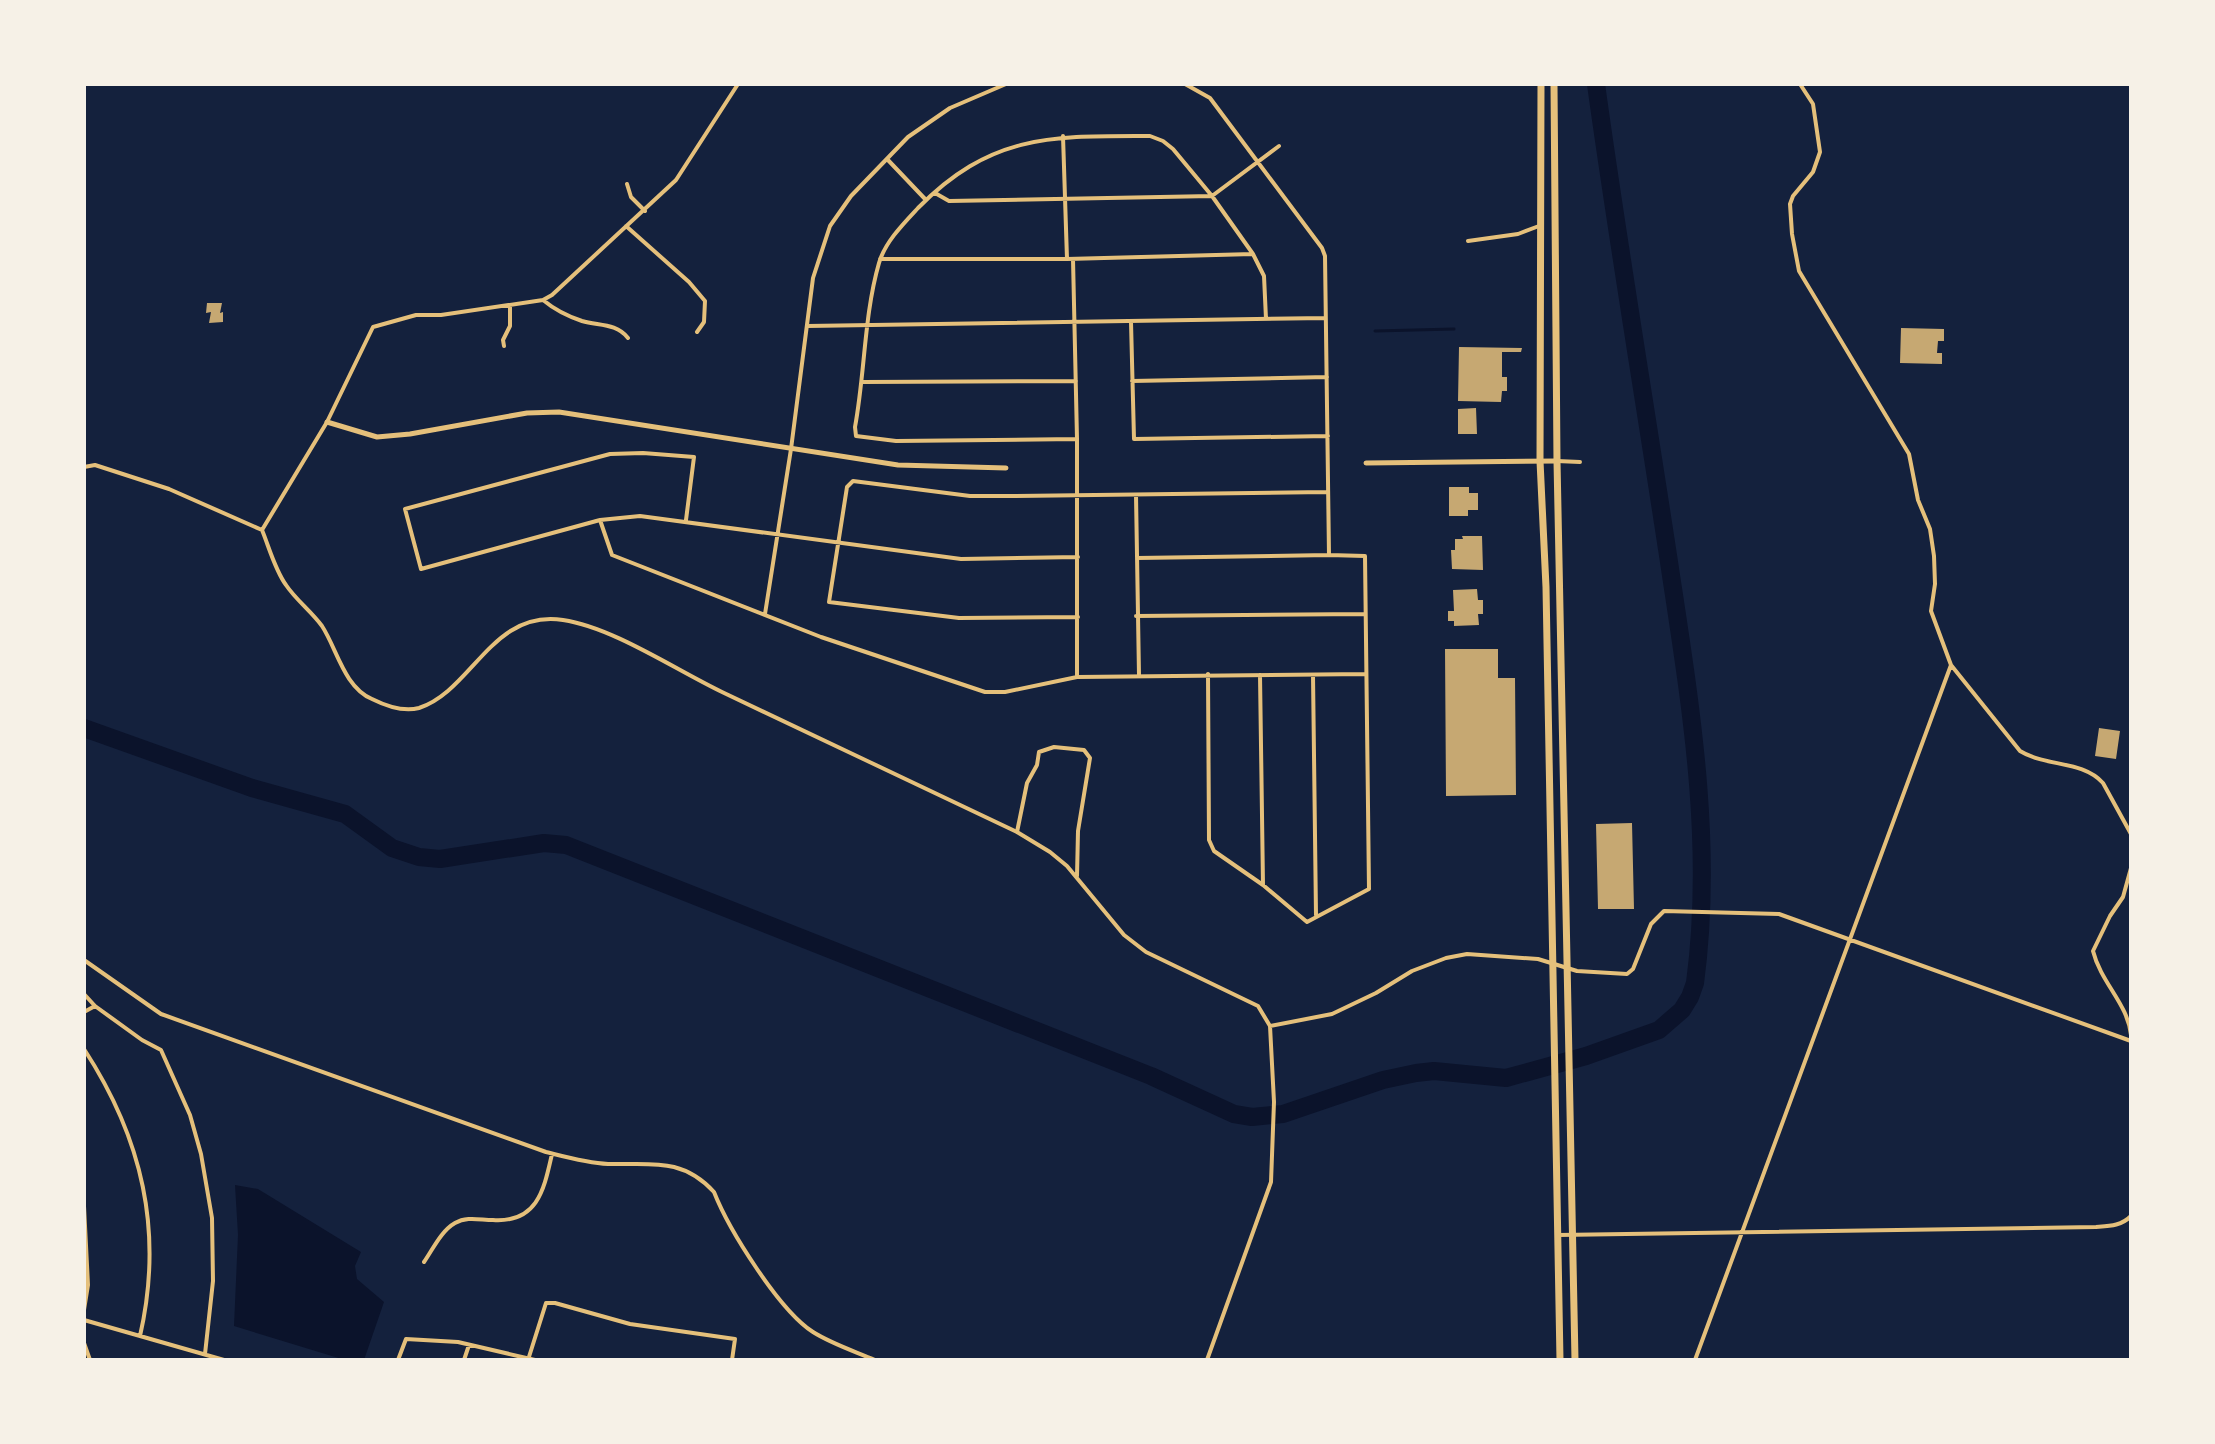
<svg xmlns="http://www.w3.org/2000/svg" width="2215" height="1444" font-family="'Work Sans',sans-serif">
	<rect width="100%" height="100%" fill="#14213d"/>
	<!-- water -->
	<path fill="#0b132b" d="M 235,1185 L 258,1189 L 361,1252 L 355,1266 L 357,1279 L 384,1302 L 364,1360 L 345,1360 L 234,1326 L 238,1235 Z"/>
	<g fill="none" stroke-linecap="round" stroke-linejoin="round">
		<!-- stream -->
		<path stroke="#0b132b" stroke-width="3" d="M 1375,331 L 1454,329"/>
		<!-- river -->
		<path stroke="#0b132b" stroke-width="18" d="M 84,728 L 252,788 L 345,814 L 392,848 L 419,857 L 440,859 L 544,843 L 566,845 L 1151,1076 L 1234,1114 L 1252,1117 L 1283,1114 L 1383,1080 L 1416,1073 L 1434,1071 L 1506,1078 L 1586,1056 L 1659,1030 L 1682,1010 L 1690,997 L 1695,983 C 1714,841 1690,702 1669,562 C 1645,403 1618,244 1596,84"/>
	</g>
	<!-- building -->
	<path fill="#c6a872" d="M 207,303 L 222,303 L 220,313 L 223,312 L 223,322 L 209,323 L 211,312 L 206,313 Z
		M 1901,328 L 1944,329 L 1944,341 L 1938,341 L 1937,353 L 1942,353 L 1942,364 L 1900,363 Z
		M 1459,347 L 1522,348 L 1521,352 L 1502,352 L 1502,377 L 1507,377 L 1507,391 L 1502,391 L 1501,402 L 1458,401 Z
		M 1476,408 L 1477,434 L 1458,434 L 1458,409 Z
		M 1449,487 L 1469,487 L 1469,493 L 1478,493 L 1478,510 L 1468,510 L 1468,516 L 1449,516 Z
		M 1462,536 L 1482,536 L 1483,570 L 1452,569 L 1451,550 L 1455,550 L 1455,539 L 1463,539 Z
		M 1477,589 L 1478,600 L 1483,600 L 1483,614 L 1478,614 L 1479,625 L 1454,626 L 1454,621 L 1448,621 L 1448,611 L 1454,611 L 1453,590 Z
		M 1445,649 L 1498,649 L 1498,678 L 1515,678 L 1516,795 L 1446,796 Z
		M 2099,728 L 2120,731 L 2116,759 L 2095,756 Z
		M 1632,823 L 1634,909 L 1598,909 L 1596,824 Z"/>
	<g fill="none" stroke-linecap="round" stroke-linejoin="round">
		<!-- minor -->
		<path stroke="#e5c07b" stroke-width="4" d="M 1185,84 L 1210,98 L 1322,248 L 1325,256 L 1329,555 L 1365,556 L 1369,889 L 1307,922 L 1263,885 L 1214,851 L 1209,840 L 1208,674
			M 1800,84 L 1813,104 L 1820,152 L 1813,172 L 1793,196 L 1790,204 L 1792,234 L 1799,271 L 1909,454 L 1918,500 L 1930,529 L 1934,556 L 1935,584 L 1931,611 L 1951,665 L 2020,751 C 2046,767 2082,760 2103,783 L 2131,834
			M 1063,136 L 1067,259
			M 887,159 L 926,200
			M 627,184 L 631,197 L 645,211
			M 935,193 L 949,201 L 1212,196 L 1279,146
			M 626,226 L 689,282 L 705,301 L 704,322 L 697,332
			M 1468,241 L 1518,234 L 1539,226
			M 880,259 L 1067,259 L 1253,254
			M 1073,259 L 1077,439 L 1077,677
			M 543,300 C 555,310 567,316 582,321 C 599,326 616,323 628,338
			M 1131,322 L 1134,439 L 1328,436
			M 807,326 L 1326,318
			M 504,346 L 503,340 L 510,326 L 510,305
			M 1132,381 L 1327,377
			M 863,382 L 1076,381
			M 1077,439 L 896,441 L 856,436 L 855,427 C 865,373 864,315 879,263 C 885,242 904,223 918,208 C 992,133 1053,136 1150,136 L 1163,141 L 1173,149 L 1212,196 L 1253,254 L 1264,276 L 1266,319
			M 1557,461 L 1580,462
			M 84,467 L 95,465 L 169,489 L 262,530 C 269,547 275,570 286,585 C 296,600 311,611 322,626 C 337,649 344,687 372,699 C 386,706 404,712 419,708 C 472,691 492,609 563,620 C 612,627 676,670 722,692 C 820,739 919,785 1017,832 L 1050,852 L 1067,866 L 1124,935 L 1146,952 L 1258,1006 L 1270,1026 L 1274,1102 L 1271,1182 L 1207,1360
			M 1136,495 L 1139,675
			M 600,520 L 612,555 L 821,637 L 985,692 L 1005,692 L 1077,677 L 1366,674
			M 686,520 L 694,457 L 643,453 L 610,454 L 405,509 L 421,569 L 600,520 L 640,516 L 961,559 L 1078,557
			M 262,530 L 327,422 L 373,327 L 416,315 L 441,315 L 543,300 L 552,295 L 676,180 L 738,84
			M 1137,558 L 1329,555
			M 765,614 L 791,449 L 813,278 L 830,226 L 851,196 L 908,137 L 950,108 L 1006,84
			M 1136,616 L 1365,614
			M 1078,617 L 959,618 L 829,602 L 847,487 L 853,481 L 970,496 L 1013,496 L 1327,492
			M 1260,675 L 1263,885
			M 1313,675 L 1316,915
			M 1017,832 L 1027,783 L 1037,765 L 1039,752 L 1054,747 L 1084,750 L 1090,758 L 1078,831 L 1077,876
			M 2131,868 L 2123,897 L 2110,916 L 2093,951 C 2101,983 2128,1004 2131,1035
			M 84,960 L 161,1014 L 546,1152 C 566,1157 587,1163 608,1164 C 651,1165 682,1157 714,1192 C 729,1230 779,1310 813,1332 C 832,1344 854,1351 875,1360
			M 84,994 L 95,1006 L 142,1040 L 161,1050 L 190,1115 L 201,1154 L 212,1218 L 213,1281 L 205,1354
			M 84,1012 L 95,1006
			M 1270,1026 L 1332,1014 L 1376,993 L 1412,971 L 1446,958 L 1467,954 L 1538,959 L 1577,971 L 1627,974 L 1633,969 L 1651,924 L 1664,911 L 1779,914 L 2131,1041
			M 84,1049 C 142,1138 164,1231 140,1336
			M 84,1206 L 88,1285 L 84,1310
			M 1558,1235 L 2096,1227 C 2110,1226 2121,1226 2131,1216
			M 424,1262 C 433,1249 441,1231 455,1223 C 467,1216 480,1220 493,1220 C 538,1223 544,1189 552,1154
			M 84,1320 L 224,1360
			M 84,1343 L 90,1360
			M 398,1360 L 406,1339 L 458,1342 L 535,1360
			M 464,1360 L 469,1345
			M 528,1360 L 546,1303 L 555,1303 L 630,1324 L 735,1339 L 732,1360
			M 1695,1360 L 1951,665"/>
		<!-- tertiary -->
		<path stroke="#e5c07b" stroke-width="5" d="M 327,422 L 377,437 L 410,434 L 527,413 L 559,412 L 898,465 L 1006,468
			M 1366,463 L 1557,461"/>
		<!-- primary -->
		<path stroke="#e5c07b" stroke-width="7" d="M 1541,84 L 1540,461 L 1546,587 L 1560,1360
			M 1554,84 L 1557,461 L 1575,1360"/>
	</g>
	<!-- border -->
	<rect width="2215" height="1444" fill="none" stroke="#f6f1e7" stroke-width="172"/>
</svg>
